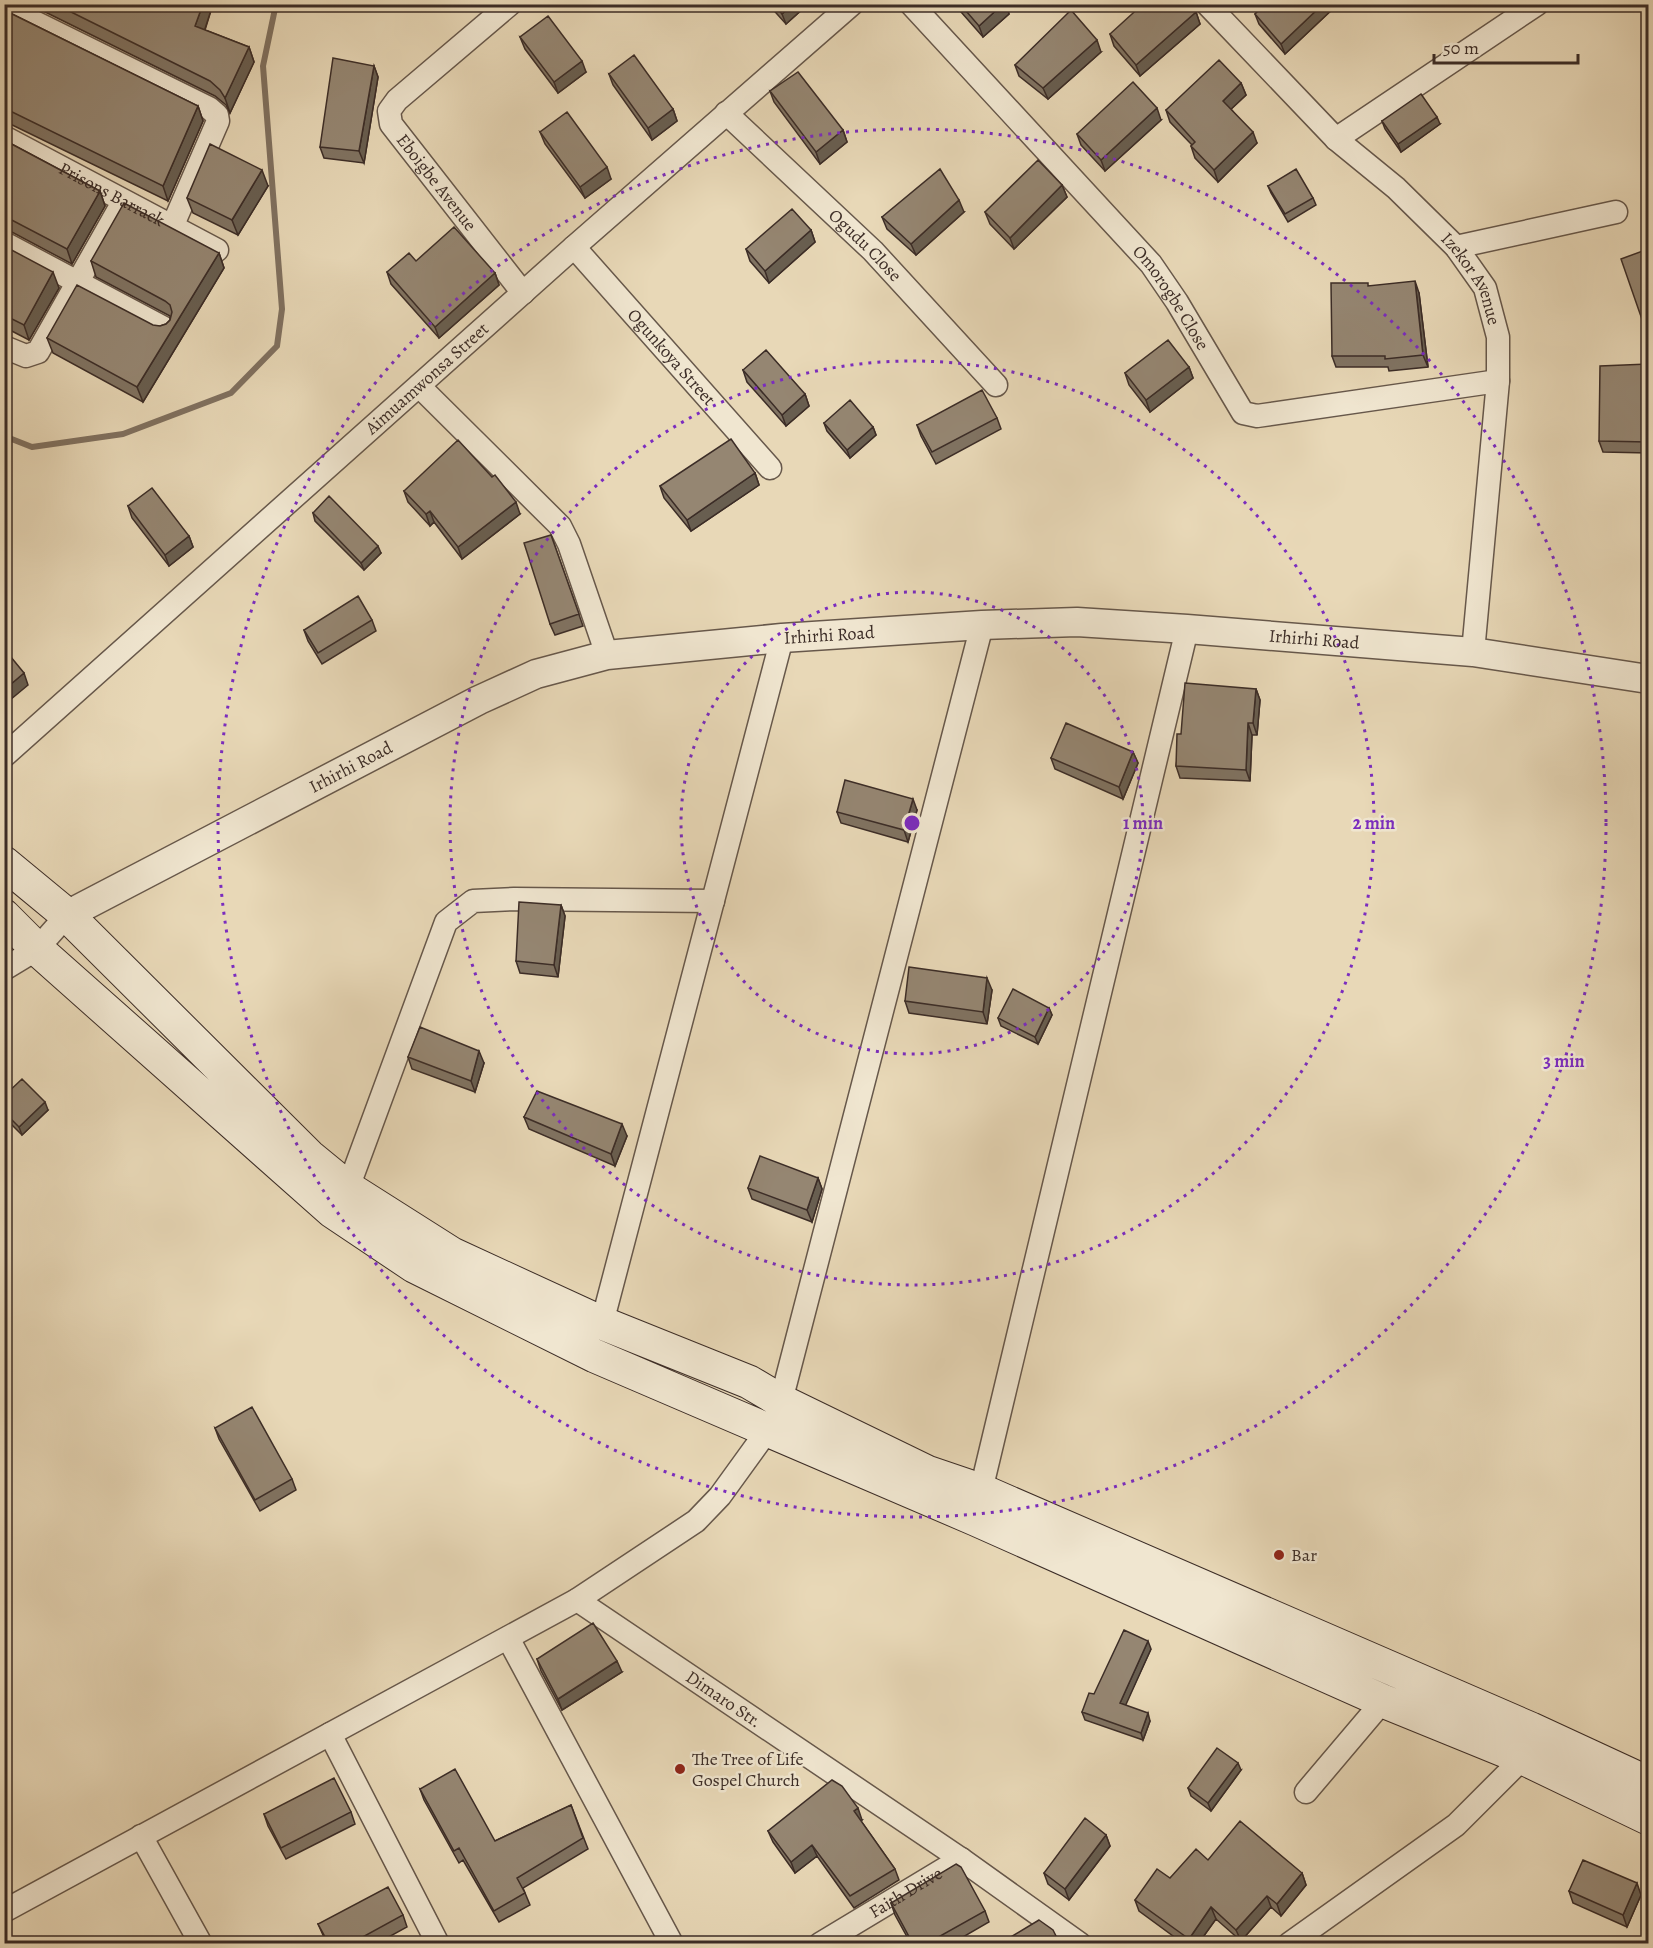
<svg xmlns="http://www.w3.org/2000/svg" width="1653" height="1948" font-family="Alegreya,serif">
	<rect width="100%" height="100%" fill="#e8d8b7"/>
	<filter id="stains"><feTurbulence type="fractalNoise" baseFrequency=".00333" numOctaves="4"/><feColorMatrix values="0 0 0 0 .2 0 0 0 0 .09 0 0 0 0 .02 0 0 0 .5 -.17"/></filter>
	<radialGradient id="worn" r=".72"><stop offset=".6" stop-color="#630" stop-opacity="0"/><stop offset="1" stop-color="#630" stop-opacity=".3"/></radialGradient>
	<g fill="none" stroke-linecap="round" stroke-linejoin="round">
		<!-- stream -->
		<path stroke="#807160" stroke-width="6" d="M 4,436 L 32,447 L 123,434 L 231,393 L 277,346 L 282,309 L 263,66 L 276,4"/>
		<!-- minor casing -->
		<g stroke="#67584b" stroke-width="25">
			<g id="minor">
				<path id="s1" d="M 510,4 L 397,100 L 389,111 L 391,124 L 523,293"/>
				<path id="s2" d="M 911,4 L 1151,264 L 1177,302 L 1243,413 L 1257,416 L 1498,381"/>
				<path id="s3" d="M 1207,4 L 1336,139 L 1396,188 L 1456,247 L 1485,288 L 1498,337 L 1498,381 L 1473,652"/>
				<path d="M 4,7 L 209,108 L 217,115 L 218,121 L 172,227"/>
				<path id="s4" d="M 726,113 L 873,251 L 996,385"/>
				<path id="s5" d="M 4,137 L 217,250"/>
				<path d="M 1336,139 L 1537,4"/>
				<path d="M 4,243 L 164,328"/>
				<path id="s6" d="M 574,247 L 770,468"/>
				<path d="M 1456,247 L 1616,212"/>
				<path d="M 4,347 L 26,356 L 38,352 L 123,202"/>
				<path d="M 419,386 L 560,526 L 569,544 L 607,655"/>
				<path id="s7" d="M 4,756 L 574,247 L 852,4"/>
				<path d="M 4,969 L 37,949 L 67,915"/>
				<path d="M 348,1188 L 446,922 L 473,901 L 514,899 L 713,901"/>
				<path d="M 602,1323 L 782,638"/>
				<path d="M 781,1401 L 982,625"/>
				<path d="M 978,1503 L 1187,629"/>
				<path id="s8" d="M 577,1600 L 961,1859 L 1080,1944"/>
				<path d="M 508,1638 L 672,1944"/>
				<path d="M 330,1734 L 438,1944"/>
				<path d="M 1306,1792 L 1383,1701"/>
				<path d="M 141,1836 L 201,1944"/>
				<path d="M 4,1911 L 577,1600 L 696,1521 L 720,1496 L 767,1431"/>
				<path id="s9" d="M 820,1944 L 961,1859"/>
				<path d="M 1289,1944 L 1456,1825 L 1523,1758"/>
			</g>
		</g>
		<!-- tertiary casing -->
		<g stroke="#67584b" stroke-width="31">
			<g id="tertiary">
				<path id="s10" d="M 67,915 L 479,700 L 536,674 L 607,655 L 782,638 L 982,625 L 1077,622 L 1187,629 L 1473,652 L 1648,679"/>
			</g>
		</g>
		<!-- secondary casing -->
		<g stroke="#3c2d27" stroke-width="35">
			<path id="secondary" d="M 4,863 L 67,915 L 309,1156 L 348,1188 L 452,1254 L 602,1323 L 749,1382 L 781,1401 L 927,1472 L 980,1490 L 1531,1729 L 1648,1783
				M 4,916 L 37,949 L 332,1211 L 414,1266 L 595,1356 L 975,1519 L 1383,1701 L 1523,1758 L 1648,1818"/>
		</g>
		<!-- minor -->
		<use href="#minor" stroke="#f0e6d0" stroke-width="22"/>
		<!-- tertiary -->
		<use href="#tertiary" stroke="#f0e6d0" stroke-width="28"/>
		<!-- secondary -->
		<use href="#secondary" stroke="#f0e6d0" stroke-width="33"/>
	</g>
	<!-- wall -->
	<path fill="#807362" stroke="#3c2d27" stroke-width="1.5" d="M 29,4 L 213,4 L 205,30 L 249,47 L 254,62 L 230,113 L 226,105 L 215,96 Z
		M 768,4 L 805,4 L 806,6 L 786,24 Z
		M 954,4 L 1006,4 L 1009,14 L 983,37 Z
		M 1260,4 L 1338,4 L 1285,54 L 1259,24 L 1255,14 L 1263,7 Z
		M 4,10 L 198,106 L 203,121 L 168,201 L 4,121 Z
		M 1196,12 L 1200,24 L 1140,76 L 1114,46 L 1110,34 Z
		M 520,37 L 586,72 L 558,93 L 525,49 Z
		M 1101,52 L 1048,99 L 1019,76 L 1015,65 Z
		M 374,66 L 378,77 L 364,163 L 324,158 L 320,147 Z
		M 609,74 L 673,109 L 677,121 L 652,140 L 613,85 Z
		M 1241,83 L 1246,95 L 1231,109 L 1257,143 L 1218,182 L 1195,158 L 1191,146 L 1192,145 L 1170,122 L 1166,110 Z
		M 770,91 L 843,130 L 847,142 L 820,164 L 774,102 Z
		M 1161,120 L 1105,171 L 1081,145 L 1077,134 Z
		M 1382,121 L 1440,124 L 1401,152 L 1385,129 Z
		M 540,132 L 611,179 L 585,198 L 545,144 Z
		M 4,140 L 100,191 L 105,206 L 72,264 L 10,231 L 4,230 Z
		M 1062,185 L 1067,197 L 1014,249 L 990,224 L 985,212 Z
		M 268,186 L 238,235 L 193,213 L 187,198 Z
		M 1268,186 L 1313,198 L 1316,205 L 1288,222 L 1271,193 Z
		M 964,212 L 916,255 L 887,229 L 882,217 Z
		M 811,230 L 815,242 L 769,283 L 750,261 L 746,249 Z
		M 4,246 L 59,288 L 29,340 L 4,327 Z
		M 219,253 L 224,268 L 143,402 L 53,353 L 47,338 L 160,326 L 166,324 L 170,320 L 170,316 L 96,277 L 91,261 Z
		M 416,261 L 495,273 L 499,285 L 439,338 L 391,284 L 387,272 Z
		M 1370,286 L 1419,293 L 1428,367 L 1389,371 L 1388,367 L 1336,367 L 1332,356 Z
		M 1648,364 L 1648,453 L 1603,452 L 1599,441 Z
		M 1189,367 L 1193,378 L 1150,412 L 1129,385 L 1125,373 Z
		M 743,370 L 805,394 L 809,406 L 786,426 L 747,382 Z
		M 997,418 L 1001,429 L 936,464 L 921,436 L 917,425 Z
		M 824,423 L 873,427 L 876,435 L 850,458 L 827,431 Z
		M 755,473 L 759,485 L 691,531 L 664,498 L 660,486 Z
		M 404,491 L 520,514 L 462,559 L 434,522 L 430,526 L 408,502 Z
		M 128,506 L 189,536 L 193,547 L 169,566 L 132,518 Z
		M 313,513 L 381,553 L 364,570 L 315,521 Z
		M 551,535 L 583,626 L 555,635 L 550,624 Z
		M 372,620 L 376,631 L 322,664 L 308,641 L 304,630 Z
		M 1256,689 L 1260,700 L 1257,735 L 1252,735 L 1250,781 L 1180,778 L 1176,766 L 1181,734 Z
		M 1133,752 L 1138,763 L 1123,799 L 1055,769 L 1051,758 Z
		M 917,810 L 908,842 L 841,823 L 837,812 Z
		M 561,905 L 565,916 L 558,977 L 520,973 L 516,961 Z
		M 992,990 L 987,1024 L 909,1013 L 905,1001 Z
		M 1049,1008 L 1052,1015 L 1038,1044 L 1001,1026 L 998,1018 Z
		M 408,1057 L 484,1063 L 475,1092 L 412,1069 Z
		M 4,1096 L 48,1110 L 22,1135 L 4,1117 Z
		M 524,1117 L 627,1136 L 615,1166 L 529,1129 Z
		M 818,1178 L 822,1189 L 812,1222 L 752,1199 L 748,1188 Z
		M 215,1428 L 292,1479 L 296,1490 L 260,1511 L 219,1439 Z
		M 1151,1649 L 1125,1705 L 1150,1721 L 1143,1740 L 1085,1720 L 1082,1712 L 1094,1694 Z
		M 537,1659 L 622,1672 L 562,1710 L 541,1671 Z
		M 1241,1770 L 1211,1811 L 1191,1796 L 1188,1788 Z
		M 420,1789 L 495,1841 L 571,1805 L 588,1849 L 523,1888 L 530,1905 L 499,1922 L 463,1860 L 459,1863 L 424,1800 Z
		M 351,1812 L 355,1824 L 286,1859 L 268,1826 L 264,1814 Z
		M 862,1820 L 861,1821 L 895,1869 L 899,1880 L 854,1908 L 817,1856 L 795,1873 L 773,1842 L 768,1831 Z
		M 1106,1835 L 1110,1846 L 1069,1900 L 1048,1884 L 1044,1873 Z
		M 1208,1860 L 1302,1873 L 1306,1885 L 1281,1916 L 1271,1907 L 1241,1941 L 1216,1919 L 1198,1944 L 1184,1944 L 1139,1911 L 1135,1900 L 1170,1878 Z
		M 1569,1891 L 1641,1895 L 1627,1927 L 1573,1903 Z
		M 891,1903 L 985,1911 L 989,1922 L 951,1944 L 911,1944 L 895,1915 Z
		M 403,1915 L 407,1927 L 376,1944 L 327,1944 L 318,1924 Z"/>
	<!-- shaded-wall -->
	<path fill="#685e50" stroke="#3c2d27" stroke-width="1.5" d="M 203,4 L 213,4 L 201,41 L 195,26 Z
		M 793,4 L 805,4 L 806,6 L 786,24 L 782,14 Z
		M 1003,4 L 1006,4 L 1009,14 L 983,37 L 979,26 Z
		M 1323,4 L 1338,4 L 1285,54 L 1281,44 Z
		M 1196,12 L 1200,24 L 1140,76 L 1136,65 Z
		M 1097,40 L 1101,52 L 1048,99 L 1043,88 Z
		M 249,47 L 254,62 L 230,113 L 225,98 Z
		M 582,61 L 586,72 L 558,93 L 554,82 Z
		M 374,66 L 378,77 L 364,163 L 359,151 Z
		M 1241,83 L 1246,95 L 1228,112 L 1223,101 Z
		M 198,106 L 203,121 L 168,201 L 163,186 Z
		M 1157,108 L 1161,120 L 1105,171 L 1101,160 Z
		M 673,109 L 677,121 L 652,140 L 648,128 Z
		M 1437,117 L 1440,124 L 1401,152 L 1398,144 Z
		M 843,130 L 847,142 L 820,164 L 816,152 Z
		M 1253,132 L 1257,143 L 1218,182 L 1214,170 Z
		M 607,167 L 611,179 L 585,198 L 580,187 Z
		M 262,170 L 268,186 L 238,235 L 232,220 Z
		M 1062,185 L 1067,197 L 1014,249 L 1010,238 Z
		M 100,191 L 105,206 L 72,264 L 67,249 Z
		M 959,200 L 964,212 L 916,255 L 911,244 Z
		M 811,230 L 815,242 L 769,283 L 765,271 Z
		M 219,253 L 224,268 L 143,402 L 137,387 Z
		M 53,272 L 59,288 L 29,340 L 24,325 Z
		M 495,273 L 499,285 L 439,338 L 435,327 Z
		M 1415,281 L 1419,293 L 1428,367 L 1423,355 Z
		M 1189,367 L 1193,378 L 1150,412 L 1146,400 Z
		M 805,394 L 809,406 L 786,426 L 782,415 Z
		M 873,427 L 876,435 L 850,458 L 847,450 Z
		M 755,473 L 759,485 L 691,531 L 687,520 Z
		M 516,502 L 520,514 L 462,559 L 458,547 Z
		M 430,511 L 434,522 L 430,526 L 426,514 Z
		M 189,536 L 193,547 L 169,566 L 165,555 Z
		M 378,546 L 381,553 L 364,570 L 361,563 Z
		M 24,673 L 28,685 L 4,705 L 4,690 Z
		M 1256,689 L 1260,700 L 1257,735 L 1253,723 Z
		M 1248,723 L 1252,735 L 1250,781 L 1246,770 Z
		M 1133,752 L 1138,763 L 1123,799 L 1119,787 Z
		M 913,799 L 917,810 L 908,842 L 904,830 Z
		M 561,905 L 565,916 L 558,977 L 554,965 Z
		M 987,978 L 992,990 L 987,1024 L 983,1012 Z
		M 1049,1008 L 1052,1015 L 1038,1044 L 1035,1037 Z
		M 479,1051 L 484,1063 L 475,1092 L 471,1081 Z
		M 45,1102 L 48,1110 L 22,1135 L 19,1127 Z
		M 622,1124 L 627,1136 L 615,1166 L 611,1154 Z
		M 818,1178 L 822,1189 L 812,1222 L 807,1210 Z
		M 1148,1641 L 1151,1649 L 1123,1711 L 1120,1703 Z
		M 617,1661 L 622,1672 L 562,1710 L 558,1699 Z
		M 1148,1713 L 1150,1721 L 1143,1740 L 1141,1733 Z
		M 1238,1763 L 1241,1770 L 1211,1811 L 1208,1803 Z
		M 858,1808 L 862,1820 L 858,1823 L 854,1811 Z
		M 1106,1835 L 1110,1846 L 1069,1900 L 1065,1889 Z
		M 812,1845 L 817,1856 L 795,1873 L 791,1862 Z
		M 1302,1873 L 1306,1885 L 1281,1916 L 1277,1904 Z
		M 1637,1883 L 1641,1895 L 1627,1927 L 1623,1915 Z
		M 1267,1896 L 1271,1907 L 1241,1941 L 1236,1930 Z
		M 1211,1907 L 1216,1919 L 1198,1944 L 1191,1944 L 1189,1939 Z"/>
	<!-- building -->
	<path fill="#958672" stroke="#3c2d27" stroke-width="1.5" d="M 55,4 L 203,4 L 195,26 L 249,47 L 225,98 L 220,90 L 210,81 Z
		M 773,4 L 793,4 L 782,14 Z
		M 960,4 L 1003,4 L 979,26 Z
		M 1143,4 L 1188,4 L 1196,12 L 1136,65 L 1110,34 Z
		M 1265,4 L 1323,4 L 1281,44 L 1255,14 Z
		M 4,10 L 198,106 L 163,186 L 4,108 Z
		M 1071,10 L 1097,40 L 1043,88 L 1015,65 Z
		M 548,16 L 582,61 L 554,82 L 520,37 Z
		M 634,55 L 673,109 L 648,128 L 609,74 Z
		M 333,58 L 374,66 L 359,151 L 320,147 Z
		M 1219,60 L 1241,83 L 1223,101 L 1253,132 L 1214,170 L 1191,146 L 1195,142 L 1166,110 Z
		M 798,72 L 843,130 L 816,152 L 770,91 Z
		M 1133,82 L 1157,108 L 1101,160 L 1077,134 Z
		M 1421,94 L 1437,117 L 1398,144 L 1382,121 Z
		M 567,112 L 607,167 L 580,187 L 540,132 Z
		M 4,140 L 100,191 L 67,249 L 4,216 Z
		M 210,144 L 262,170 L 232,220 L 187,198 Z
		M 1038,160 L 1062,185 L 1010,238 L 985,212 Z
		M 940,169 L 959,200 L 911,244 L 882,217 Z
		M 1296,169 L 1313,198 L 1285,214 L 1268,186 Z
		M 1648,169 L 1648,192 L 1643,171 Z
		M 124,203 L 219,253 L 137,387 L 47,338 L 77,285 L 153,325 L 160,326 L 166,324 L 170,320 L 172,312 L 170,305 L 165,301 L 91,261 Z
		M 792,209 L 811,230 L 765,271 L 746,249 Z
		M 454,227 L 495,273 L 435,327 L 387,272 L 409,253 L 416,261 Z
		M 4,246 L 53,272 L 24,325 L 4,315 Z
		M 1648,249 L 1648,330 L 1646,331 L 1621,259 Z
		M 1415,281 L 1423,355 L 1385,359 L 1385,356 L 1332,356 L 1331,283 L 1368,283 L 1368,286 Z
		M 1168,340 L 1189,367 L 1146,400 L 1125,373 Z
		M 766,350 L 805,394 L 782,415 L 743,370 Z
		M 1648,364 L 1648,442 L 1599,441 L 1600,366 Z
		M 982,390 L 997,418 L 932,452 L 917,425 Z
		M 850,400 L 873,427 L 847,450 L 824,423 Z
		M 731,439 L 755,473 L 687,520 L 660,486 Z
		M 458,440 L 492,477 L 495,475 L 516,502 L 458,547 L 430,511 L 426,514 L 404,491 Z
		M 152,488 L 189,536 L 165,555 L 128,506 Z
		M 329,496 L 378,546 L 361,563 L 313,513 Z
		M 551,535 L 579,614 L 550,624 L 524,543 Z
		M 358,596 L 372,620 L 318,653 L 304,630 Z
		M 6,651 L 24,673 L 4,690 L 4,653 Z
		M 1185,683 L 1256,689 L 1253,723 L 1248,723 L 1246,770 L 1176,766 L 1177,734 L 1181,734 Z
		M 1066,723 L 1133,752 L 1119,787 L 1051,758 Z
		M 845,780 L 913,799 L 904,830 L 837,812 Z
		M 519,902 L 561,905 L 554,965 L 516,961 Z
		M 909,967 L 987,978 L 983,1012 L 905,1001 Z
		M 1013,989 L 1049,1008 L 1035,1037 L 998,1018 Z
		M 420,1027 L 479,1051 L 471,1081 L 408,1057 Z
		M 22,1079 L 45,1102 L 19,1127 L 4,1112 L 4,1096 Z
		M 537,1091 L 622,1124 L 611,1154 L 524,1117 Z
		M 760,1156 L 818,1178 L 807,1210 L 748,1188 Z
		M 252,1407 L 292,1479 L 255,1500 L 215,1428 Z
		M 593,1623 L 617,1661 L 558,1699 L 537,1659 Z
		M 1124,1630 L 1148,1641 L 1120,1703 L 1148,1713 L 1141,1733 L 1082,1712 L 1089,1693 L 1094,1694 Z
		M 1217,1748 L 1238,1763 L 1208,1803 L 1188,1788 Z
		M 455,1769 L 495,1841 L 571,1805 L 583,1838 L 517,1878 L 525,1893 L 494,1911 L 459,1848 L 454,1851 L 420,1789 Z
		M 334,1778 L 351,1812 L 281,1848 L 264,1814 Z
		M 832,1780 L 842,1786 L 858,1808 L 854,1811 L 895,1869 L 850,1896 L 812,1845 L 791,1862 L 768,1831 Z
		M 1085,1818 L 1106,1835 L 1065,1889 L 1044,1873 Z
		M 1240,1821 L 1302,1873 L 1277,1904 L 1267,1896 L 1236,1930 L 1211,1907 L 1189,1939 L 1135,1900 L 1157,1869 L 1170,1878 L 1196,1849 L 1208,1860 Z
		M 1583,1860 L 1637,1883 L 1623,1915 L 1569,1891 Z
		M 956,1864 L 961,1867 L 985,1911 L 926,1944 L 913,1944 L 891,1903 Z
		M 388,1887 L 403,1915 L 350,1944 L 329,1944 L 318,1924 Z
		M 1039,1920 L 1053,1930 L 1060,1944 L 999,1944 Z
		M 619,1940 L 621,1944 L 613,1944 Z"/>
	<!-- distance rings -->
	<g fill="none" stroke="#7b2cbf" stroke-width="3" stroke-dasharray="3 6">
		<circle cx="912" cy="823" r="231"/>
		<circle cx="912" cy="823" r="462"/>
		<circle cx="912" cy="823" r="694"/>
	</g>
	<!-- markers -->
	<g fill="#8f2418" stroke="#f0e6d0" stroke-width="2">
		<circle cx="1279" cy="1555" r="6"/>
		<circle cx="680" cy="1769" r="6"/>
	</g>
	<g text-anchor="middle" stroke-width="5" stroke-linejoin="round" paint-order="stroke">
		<!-- street labels -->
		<g font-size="18" fill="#3c2d27" stroke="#f0e6d0">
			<text dy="6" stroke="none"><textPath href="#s1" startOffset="249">Eboigbe Avenue</textPath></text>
			<text dy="6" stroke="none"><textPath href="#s5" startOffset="122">Prisons Barrack</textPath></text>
			<text dy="6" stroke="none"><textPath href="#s4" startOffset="192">Ogudu Close</textPath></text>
			<text dy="6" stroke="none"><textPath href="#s3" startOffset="384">Izekor Avenue</textPath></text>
			<text dy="6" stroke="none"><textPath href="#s2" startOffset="393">Omorogbe Close</textPath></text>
			<text dy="6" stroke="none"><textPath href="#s6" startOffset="147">Ogunkoya Street</textPath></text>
			<text dy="6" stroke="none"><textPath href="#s7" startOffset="567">Aimuamwonsa Street</textPath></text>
			<text dy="6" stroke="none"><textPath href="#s10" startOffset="824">Irhirhi Road</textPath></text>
			<text dy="6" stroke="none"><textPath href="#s10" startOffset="1310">Irhirhi Road</textPath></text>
			<text dy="6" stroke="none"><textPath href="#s10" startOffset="320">Irhirhi Road</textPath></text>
			<text dy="6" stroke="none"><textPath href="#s8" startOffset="177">Dimaro Str.</textPath></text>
			<text dy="6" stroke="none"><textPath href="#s9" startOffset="100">Faith Drive</textPath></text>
		</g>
		<!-- poi labels -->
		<g font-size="18" fill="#3c2d27" stroke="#f0e6d0" text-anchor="start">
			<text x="1291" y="1561">Bar</text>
			<text x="692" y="1765">The Tree of Life<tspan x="692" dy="21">Gospel Church</tspan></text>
		</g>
	</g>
	<circle cx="912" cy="823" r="9" fill="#7b2cbf" stroke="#f0e6d0" stroke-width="3"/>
	<g font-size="18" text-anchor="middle" font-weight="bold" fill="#7b2cbf" stroke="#f0e6d0" stroke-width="5" stroke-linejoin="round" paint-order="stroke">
		<text x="1143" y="829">1 min</text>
		<text x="1374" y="829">2 min</text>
		<text x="1564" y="1067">3 min</text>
	</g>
	<!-- margin -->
	<rect width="1653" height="1948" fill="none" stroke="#e8d8b7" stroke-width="24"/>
	<rect x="6" y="6" width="1641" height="1936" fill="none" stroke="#3c2d27" stroke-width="3"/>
	<rect x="12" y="12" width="1629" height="1924" fill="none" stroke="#3c2d27" stroke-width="1.5"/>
	<!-- scale -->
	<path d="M1434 54v9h144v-9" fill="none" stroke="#3c2d27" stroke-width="3"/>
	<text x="1443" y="54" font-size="18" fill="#3c2d27" stroke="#f0e6d0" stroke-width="4.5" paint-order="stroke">50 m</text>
	<rect width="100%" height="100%" filter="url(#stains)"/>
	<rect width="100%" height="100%" fill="url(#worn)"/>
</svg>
